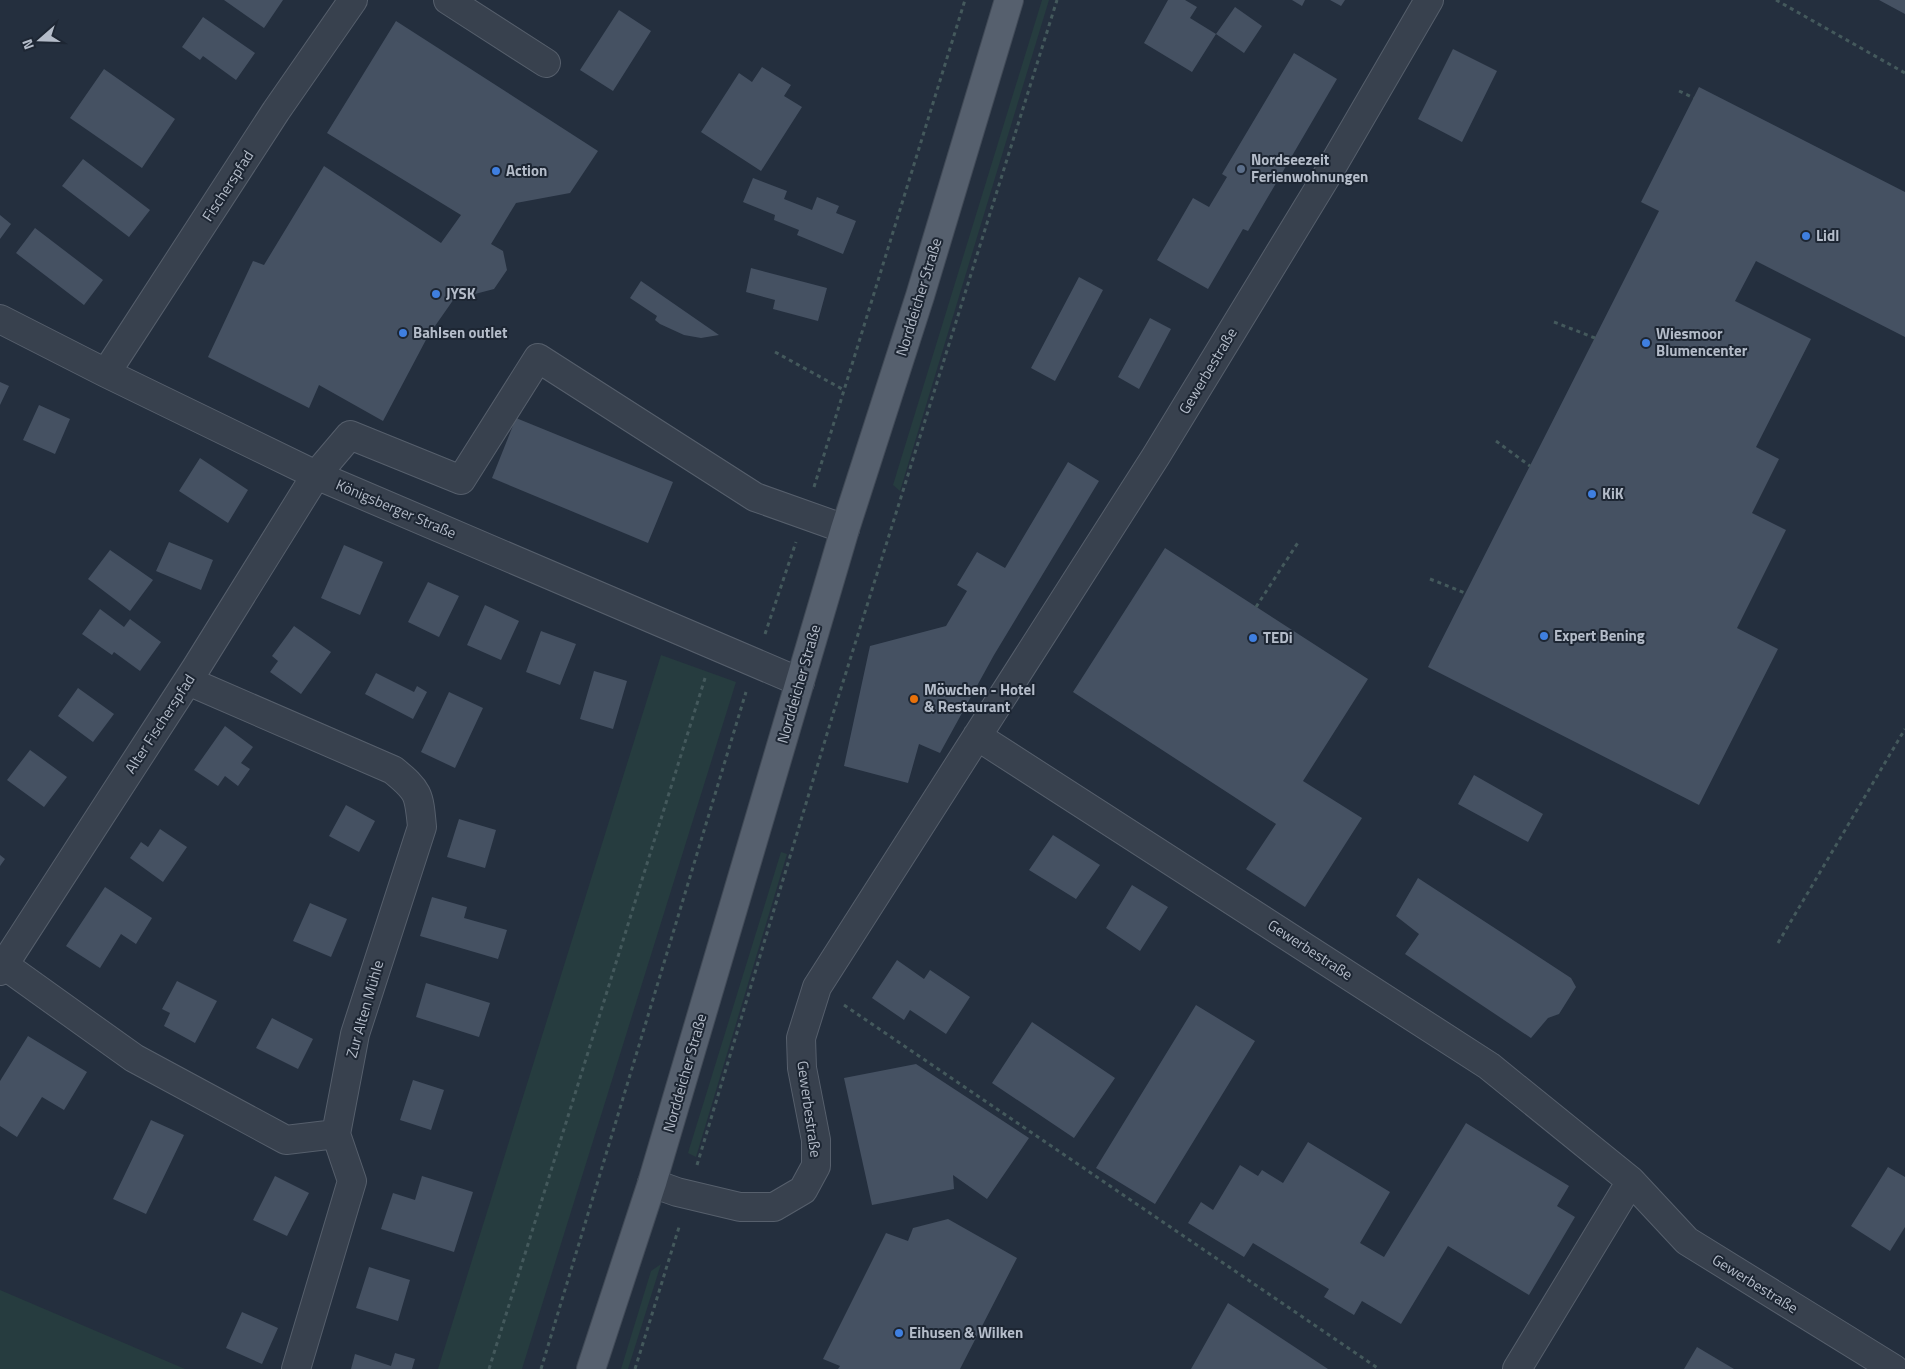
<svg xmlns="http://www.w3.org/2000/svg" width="1905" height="1369" font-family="'Titillium Web',sans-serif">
	<rect width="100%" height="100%" fill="#242f3e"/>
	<!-- green -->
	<path fill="#263c3f" d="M 1042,0 L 1049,0 L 900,491 L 893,485 Z
		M 661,655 L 736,682 L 522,1369 L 438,1369 Z
		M 781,852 L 787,854 L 696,1157 L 688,1153 Z
		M 661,1264 L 628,1369 L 621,1369 L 651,1271 Z
		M 0,1290 L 185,1369 L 0,1369 Z"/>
	<!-- building -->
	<path fill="#455162" d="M 224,0 L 283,0 L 264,28 Z
		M 1168,0 L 1185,0 L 1197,7 L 1190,18 L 1216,34 L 1235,7 L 1262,26 L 1244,53 L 1216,34 L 1192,72 L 1144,43 Z
		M 1292,0 L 1305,0 L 1302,6 Z
		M 1330,0 L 1345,0 L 1341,6 Z
		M 1879,0 L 1905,0 L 1905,14 Z
		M 619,10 L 651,31 L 613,91 L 580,70 Z
		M 203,17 L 255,53 L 236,80 L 203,56 L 200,60 L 182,47 Z
		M 396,21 L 598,151 L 570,193 L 516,203 L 491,244 L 503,251 L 507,270 L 494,289 L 475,294 L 463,286 L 428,336 L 383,421 L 319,385 L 309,408 L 208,357 L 253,261 L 264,265 L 324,166 L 441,243 L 461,215 L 327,133 Z
		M 1453,49 L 1497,71 L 1462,142 L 1418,119 Z
		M 1294,53 L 1337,79 L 1248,231 L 1243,229 L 1208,289 L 1157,260 L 1193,198 L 1209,207 L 1227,177 L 1222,174 Z
		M 762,67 L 791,85 L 784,96 L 802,107 L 761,171 L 701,132 L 739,73 L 752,82 Z
		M 104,69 L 175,119 L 142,168 L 70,118 Z
		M 1699,87 L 1905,192 L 1905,337 L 1756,261 L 1735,301 L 1811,339 L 1756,447 L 1779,459 L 1752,513 L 1786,530 L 1737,628 L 1778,649 L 1699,805 L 1428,667 L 1659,211 L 1641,202 Z
		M 83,159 L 150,210 L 129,237 L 62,186 Z
		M 753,178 L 787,191 L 784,199 L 812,210 L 817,197 L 839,206 L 836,213 L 856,221 L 843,254 L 797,235 L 799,230 L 774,220 L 775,215 L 743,202 Z
		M 0,215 L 11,224 L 0,239 Z
		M 35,228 L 103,280 L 84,305 L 16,253 Z
		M 751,268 L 827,288 L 818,321 L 773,309 L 775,300 L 746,292 Z
		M 1079,277 L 1103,290 L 1055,381 L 1031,368 Z
		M 641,281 L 719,335 L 701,338 L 684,335 L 660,324 L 655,320 L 657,316 L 630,298 Z
		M 1150,318 L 1171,329 L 1139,389 L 1118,377 Z
		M 0,382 L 9,386 L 0,405 Z
		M 39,405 L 70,419 L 55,454 L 23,440 Z
		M 516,418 L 673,482 L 648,543 L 492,478 Z
		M 200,458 L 248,490 L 228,523 L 179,491 Z
		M 1068,462 L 1099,481 L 994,655 L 940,753 L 919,744 L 908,783 L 844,766 L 870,646 L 946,626 L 967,591 L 957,585 L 977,552 L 1005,568 Z
		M 169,542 L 213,560 L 201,590 L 156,571 Z
		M 344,545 L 383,562 L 360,615 L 321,598 Z
		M 1165,548 L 1368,679 L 1303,781 L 1362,818 L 1305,907 L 1246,869 L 1276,824 L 1073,692 Z
		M 110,550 L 153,580 L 130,611 L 88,579 Z
		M 428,582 L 459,596 L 439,637 L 408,622 Z
		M 485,605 L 519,621 L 501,660 L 467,645 Z
		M 100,609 L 124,627 L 130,619 L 161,642 L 140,671 L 114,652 L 112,655 L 82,634 Z
		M 294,626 L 331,652 L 301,694 L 270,672 L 278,661 L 272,656 Z
		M 541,631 L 576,644 L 560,685 L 526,672 Z
		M 594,671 L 627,681 L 613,729 L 580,719 Z
		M 376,673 L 414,692 L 417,686 L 427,692 L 413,719 L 365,694 Z
		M 78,688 L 114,714 L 93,742 L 58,716 Z
		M 449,692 L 483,708 L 455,768 L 421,752 Z
		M 225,726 L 253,747 L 241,763 L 250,769 L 238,786 L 225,776 L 218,786 L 194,770 Z
		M 30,750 L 67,777 L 44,807 L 7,780 Z
		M 1474,775 L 1543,814 L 1528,842 L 1458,804 Z
		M 346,805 L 375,821 L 359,852 L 329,836 Z
		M 459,819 L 496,830 L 485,868 L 447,857 Z
		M 160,829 L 187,847 L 163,882 L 130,858 L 141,842 L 148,847 Z
		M 1053,835 L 1100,865 L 1076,899 L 1029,870 Z
		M 0,855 L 5,859 L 0,866 Z
		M 1418,878 L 1571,978 L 1576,987 L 1559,1014 L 1548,1018 L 1531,1038 L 1405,954 L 1419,934 L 1396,916 Z
		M 1132,885 L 1168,907 L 1140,951 L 1106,928 Z
		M 105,887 L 152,918 L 136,944 L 121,934 L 100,968 L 66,946 Z
		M 432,897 L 467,907 L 464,918 L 507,930 L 498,959 L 420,936 Z
		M 310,903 L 347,919 L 331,957 L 293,941 Z
		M 897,960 L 924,979 L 930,970 L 970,997 L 946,1034 L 910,1010 L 904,1020 L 872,998 Z
		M 177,981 L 217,1001 L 195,1043 L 164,1026 L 170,1013 L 162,1009 Z
		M 426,983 L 490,1003 L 479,1037 L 416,1017 Z
		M 1196,1005 L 1255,1041 L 1155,1204 L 1096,1168 Z
		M 272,1018 L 313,1039 L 298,1069 L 256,1048 Z
		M 1032,1022 L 1115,1078 L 1074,1138 L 992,1083 Z
		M 28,1036 L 87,1072 L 64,1110 L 42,1097 L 17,1137 L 0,1126 L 0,1081 Z
		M 916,1064 L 1029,1138 L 987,1199 L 953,1175 L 954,1189 L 872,1205 L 844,1078 Z
		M 413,1080 L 444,1090 L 431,1130 L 400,1120 Z
		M 151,1120 L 184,1135 L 146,1214 L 113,1199 Z
		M 1466,1123 L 1569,1186 L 1557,1206 L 1575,1217 L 1529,1295 L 1448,1246 L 1401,1324 L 1362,1301 L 1354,1315 L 1324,1297 L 1329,1289 L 1253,1243 L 1244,1257 L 1188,1223 L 1201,1202 L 1213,1210 L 1240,1165 L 1258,1176 L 1262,1170 L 1283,1183 L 1308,1142 L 1390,1192 L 1360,1243 L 1384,1257 Z
		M 1888,1167 L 1905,1177 L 1905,1227 L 1890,1251 L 1851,1226 Z
		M 275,1176 L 309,1193 L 287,1236 L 253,1220 Z
		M 422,1176 L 473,1192 L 454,1252 L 381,1229 L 393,1193 L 415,1200 Z
		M 948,1219 L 1017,1258 L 960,1369 L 838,1369 L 840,1366 L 823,1359 L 886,1233 L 908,1241 L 913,1228 Z
		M 369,1267 L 410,1280 L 398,1321 L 356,1308 Z
		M 1228,1303 L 1328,1369 L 1191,1369 Z
		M 242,1312 L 278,1328 L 262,1364 L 226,1348 Z
		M 1697,1347 L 1734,1369 L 1684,1369 Z
		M 395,1353 L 415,1359 L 412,1369 L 351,1369 L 355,1354 L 391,1366 Z"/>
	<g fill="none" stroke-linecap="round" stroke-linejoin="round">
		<!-- minor casing -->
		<g stroke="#565f6c" stroke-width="30">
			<path id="minor" d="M 448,0 L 546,63
				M 0,319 L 106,373 L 316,475 L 800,682
				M 106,373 L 276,111 L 353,0
				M 977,736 L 1489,1066 L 1631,1181 L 1687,1241 L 1894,1369
				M 4,965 L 134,1058 L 286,1140 L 336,1134 L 355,1034 L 422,827 C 419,794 419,791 393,770 L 188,681
				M 0,971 L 196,668 L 316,475 L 350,435 L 461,480 L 538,358 L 755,497 L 845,529
				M 652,1183 L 677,1192 L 740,1207 L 774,1207 L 803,1190 L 816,1166 L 816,1140 L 802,1068 L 801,1038 L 817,987 L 1156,456 L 1329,172 L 1429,0
				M 296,1369 L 352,1181 L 336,1134
				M 1517,1369 L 1631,1181"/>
		</g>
		<!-- major casing -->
		<g stroke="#414a57" stroke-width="30">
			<path id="major" d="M 591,1369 L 652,1183 L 845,529 L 920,296 L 1009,0"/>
		</g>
		<!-- path -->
		<path stroke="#44595c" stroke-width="3" stroke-dasharray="4 4" stroke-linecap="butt" d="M 1776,0 L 1905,73
			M 1679,91 L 1694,98
			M 1554,322 L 1595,338
			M 775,352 L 844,390
			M 1496,441 L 1530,466
			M 814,487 L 965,0
			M 1430,579 L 1465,593
			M 1256,607 L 1299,541
			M 765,634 L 796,542
			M 1778,943 L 1905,729
			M 844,1005 L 1379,1369
			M 697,1165 L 833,714 L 1057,0
			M 489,1369 L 706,675
			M 541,1369 L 746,692
			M 635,1369 L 680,1224"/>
		<!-- minor -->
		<use href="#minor" stroke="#38414e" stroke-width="28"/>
		<!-- major -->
		<use href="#major" stroke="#56606e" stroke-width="28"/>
	</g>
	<!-- markers -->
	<circle fill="#5c6f8a" stroke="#1d2633" stroke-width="2" cx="1241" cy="169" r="5"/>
	<g fill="#3f7fe0" stroke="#1d2633" stroke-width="2">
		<circle cx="496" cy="171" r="5"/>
		<circle cx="1806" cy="236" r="5"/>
		<circle cx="436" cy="294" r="5"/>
		<circle cx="403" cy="333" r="5"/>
		<circle cx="1646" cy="343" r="5"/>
		<circle cx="1592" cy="494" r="5"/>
		<circle cx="1544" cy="636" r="5"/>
		<circle cx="1253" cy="638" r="5"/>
		<circle cx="899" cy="1333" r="5"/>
	</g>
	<circle fill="#e8710a" stroke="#1d2633" stroke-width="2" cx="914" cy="699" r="5"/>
	<g text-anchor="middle" stroke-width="4" stroke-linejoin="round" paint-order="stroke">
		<!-- poi labels -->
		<g font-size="15" font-weight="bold" fill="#b4bcc9" stroke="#1d2633" text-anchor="start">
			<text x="1251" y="165">Nordseezeit<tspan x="1251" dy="17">Ferienwohnungen</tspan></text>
			<text x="506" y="176">Action</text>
			<text x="1816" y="241">Lidl</text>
			<text x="446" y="299">JYSK</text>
			<text x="413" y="338">Bahlsen outlet</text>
			<text x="1656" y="339">Wiesmoor<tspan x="1656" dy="17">Blumencenter</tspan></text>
			<text x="1602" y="499">KiK</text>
			<text x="1554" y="641">Expert Bening</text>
			<text x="1263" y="643">TEDi</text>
			<text x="924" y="695">Möwchen - Hotel<tspan x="924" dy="17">&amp; Restaurant</tspan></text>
			<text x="909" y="1338">Eihusen &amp; Wilken</text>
		</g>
		<!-- street labels -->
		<g font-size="15" fill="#b4bcc9" stroke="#1d2633">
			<text transform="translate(228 186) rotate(-57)" y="5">Fischerspfad</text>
			<text transform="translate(919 297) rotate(-73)" y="5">Norddeicher Straße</text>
			<text transform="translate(1208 371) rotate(-59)" y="5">Gewerbestraße</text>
			<text transform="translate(396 509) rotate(23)" y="5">Königsberger Straße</text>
			<text transform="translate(799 684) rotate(-74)" y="5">Norddeicher Straße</text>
			<text transform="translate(160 724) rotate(-57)" y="5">Alter Fischerspfad</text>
			<text transform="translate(1310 950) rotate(33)" y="5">Gewerbestraße</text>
			<text transform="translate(365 1009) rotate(-74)" y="5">Zur Alten Mühle</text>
			<text transform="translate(685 1073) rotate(-74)" y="5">Norddeicher Straße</text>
			<text transform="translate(809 1109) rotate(82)" y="5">Gewerbestraße</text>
			<text transform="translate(1755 1284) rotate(32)" y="5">Gewerbestraße</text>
		</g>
	</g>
	<!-- north arrow -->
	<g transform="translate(40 40) rotate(250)" stroke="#1d2633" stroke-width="4" paint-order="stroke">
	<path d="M0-4L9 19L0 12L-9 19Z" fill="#b4bcc9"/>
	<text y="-8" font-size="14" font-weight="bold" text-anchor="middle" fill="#b4bcc9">N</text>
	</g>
</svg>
